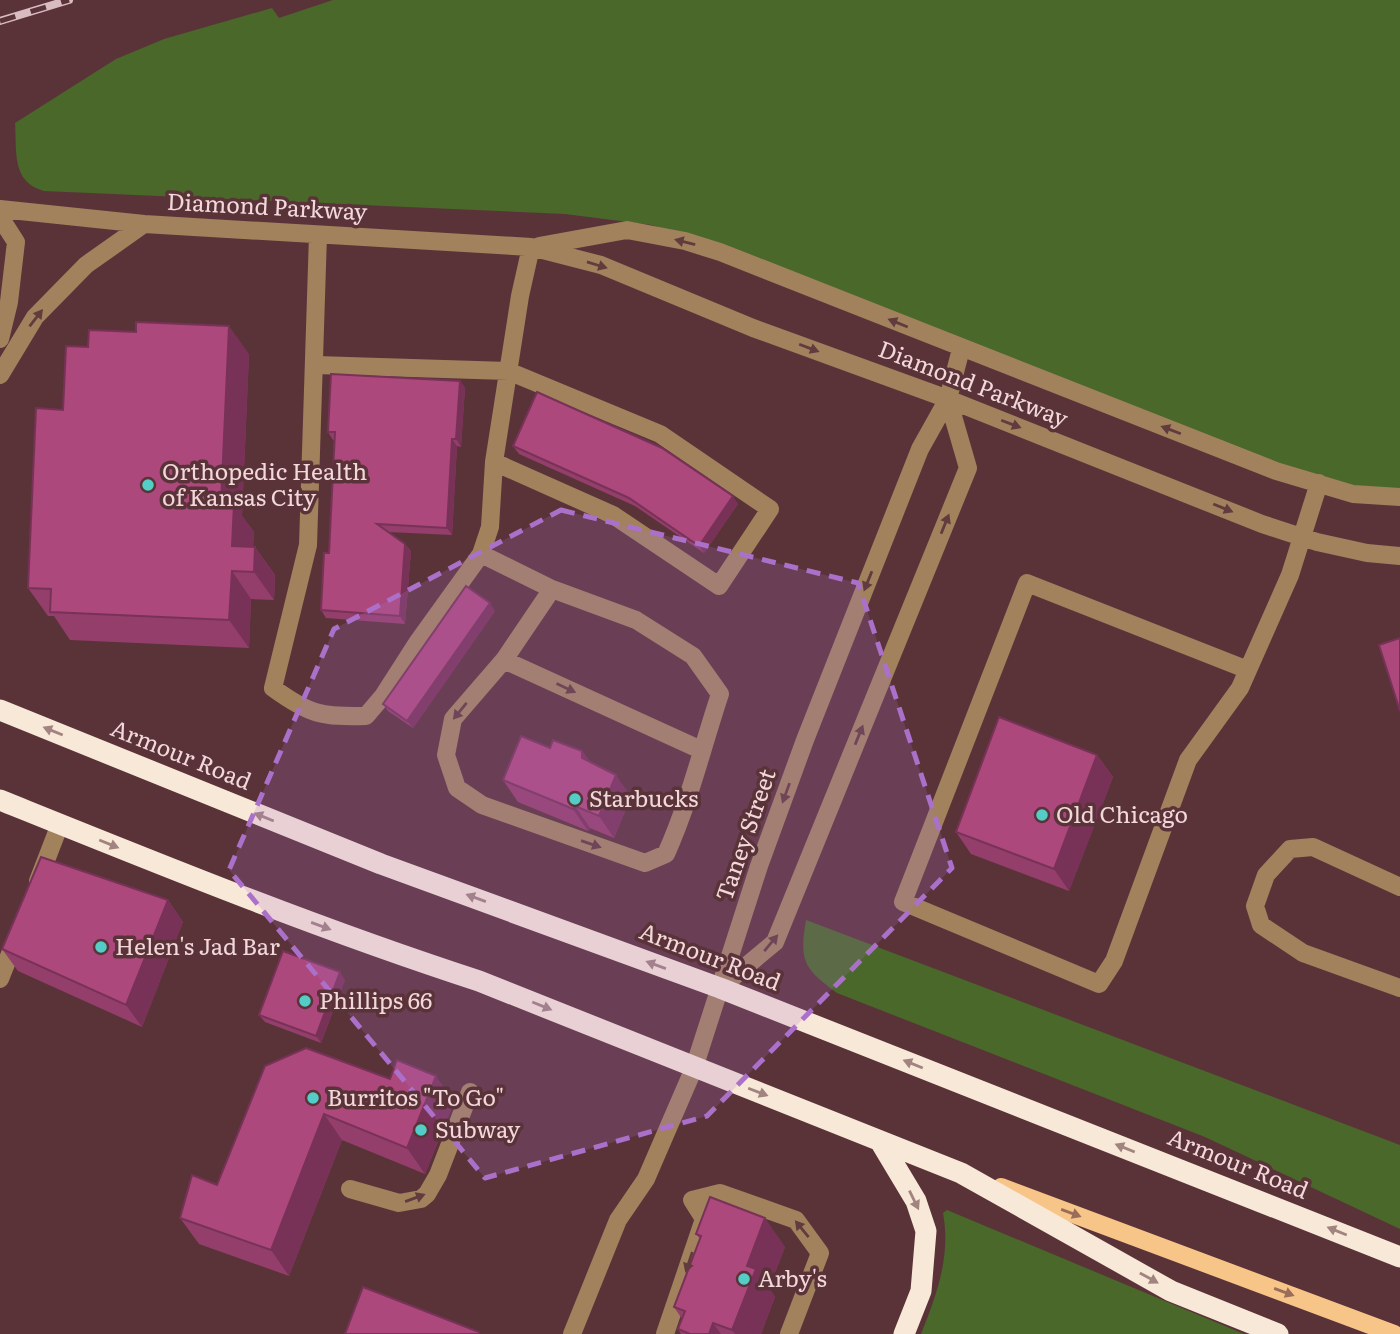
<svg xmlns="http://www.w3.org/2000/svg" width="1400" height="1334" font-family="Literata,serif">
	<rect width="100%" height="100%" fill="#5a3339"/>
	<!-- green -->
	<path fill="#4a6829" d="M 333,0 L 1400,0 L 1400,493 L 1361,490 L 1294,471 L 706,243 L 652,225 L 565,214 L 44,191 C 11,182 17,151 15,123 L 116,59 L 164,39 L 272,8 L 279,18 Z
		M 806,920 L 1400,1145 L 1400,1229 L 1205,1137 L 837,993 C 804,969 799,961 806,920 Z
		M 947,1210 L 1232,1329 L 1244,1334 L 921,1334 C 937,1294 951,1256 943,1213 Z"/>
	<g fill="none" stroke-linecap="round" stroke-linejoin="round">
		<!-- minor -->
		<path stroke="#a1825d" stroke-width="18" d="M 0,209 L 144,224 L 531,247 L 601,265 L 753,328 L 948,399 L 1262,524 L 1317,542 L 1367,553 L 1400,556
			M 0,217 L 16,242 L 9,302 L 0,339
			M 318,235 L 308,545 L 273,688 C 310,715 322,717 366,716 L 383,696 L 417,643 L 481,554 L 490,527 L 494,462 L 520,296 L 531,247
			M 539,246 L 627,230 L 685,241 L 720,252 L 1276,471 L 1353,494 L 1400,497
			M 316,365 L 508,371 L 660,434 L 770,509 L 719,586 L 613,515 L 494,462
			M 0,375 L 35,317 L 86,265 L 144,224
			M 481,554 L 552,589 L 504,660 L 453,719 L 446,755 L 457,788 L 482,805 L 645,863 L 666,854 C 689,803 702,748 720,694 L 693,656 L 636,620 L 552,589
			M 504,660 L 701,750
			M 1248,670 L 1027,583 L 903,902 L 1099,984 L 1114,961 L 1188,760 L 1240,688 L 1290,575 L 1319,483
			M 38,881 L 60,824
			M 1400,887 L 1313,847 L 1290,849 L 1266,875 L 1255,906 L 1261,925 L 1303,953 L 1400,988
			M 0,979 L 17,936
			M 720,988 L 775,942 L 968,468 L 948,399
			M 350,1189 L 399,1203 L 421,1199 L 427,1194 L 438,1175 L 470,1092
			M 572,1334 L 618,1220 L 646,1179 L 694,1068 L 759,866 L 805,740 L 920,449 L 948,399 L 961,349
			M 665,1334 L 704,1219 L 692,1200 L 720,1193 L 796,1220 L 820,1253 L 789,1334"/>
		<!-- major -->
		<path stroke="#f8c588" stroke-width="18" d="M 1001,1187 L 1394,1334"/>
		<!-- highway -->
		<path stroke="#f8e8d7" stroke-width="21" d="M 0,710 L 381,864 L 720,988 L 1400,1257
			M 0,800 C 159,864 316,928 479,981 L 961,1173 L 1171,1291 L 1278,1334
			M 880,1141 L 916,1201 L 926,1231 L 921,1291 L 904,1334"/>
		<!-- rail casing -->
		<g stroke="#d8bcbf" stroke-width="8">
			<path id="rail" d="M 0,21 L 69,0"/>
		</g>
		<!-- rail -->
		<use href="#rail" stroke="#5a3339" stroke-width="5" stroke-dasharray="16" stroke-linecap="butt"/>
	</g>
	<!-- wall -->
	<path fill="#943e6b" d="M 249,354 L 242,516 L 254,532 L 253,547 L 255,547 L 275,575 L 274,600 L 251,599 L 249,648 L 70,640 L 54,616 L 48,616 L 28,588 L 63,410 Z
		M 460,381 L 465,388 L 461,447 L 457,446 L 452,535 L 388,532 L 405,544 L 411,551 L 405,624 L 326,618 L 321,610 L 329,553 L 334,440 L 333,440 L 328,432 Z
		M 513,446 L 738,504 L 704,553 L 635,506 L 519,454 Z
		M 495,611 L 413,728 L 388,711 L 383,704 Z
		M 550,748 L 582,751 L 591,763 L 631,797 L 614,838 L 590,828 L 588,831 L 581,828 L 518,802 L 503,780 Z
		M 1097,755 L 1113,777 L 1069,891 L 971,854 L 956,832 Z
		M 168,900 L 183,922 L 142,1027 L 18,971 L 2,949 Z
		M 345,980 L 321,1043 L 265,1022 L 259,1015 Z
		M 265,1066 L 454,1102 L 425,1174 L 342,1140 L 289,1276 L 199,1244 L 180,1218 L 217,1185 Z
		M 696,1234 L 785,1247 L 769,1288 L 775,1297 L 761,1334 L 681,1334 L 678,1329 L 682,1319 L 674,1307 L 700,1239 Z"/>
	<!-- shaded-wall -->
	<path fill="#783257" d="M 229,326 L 249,354 L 242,516 L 254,532 L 252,572 L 232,546 L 221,504 Z
		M 460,381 L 465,388 L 461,447 L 456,439 Z
		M 452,439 L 457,446 L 452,535 L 447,528 Z
		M 733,496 L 738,504 L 704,553 L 699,546 Z
		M 405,544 L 411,551 L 405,624 L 400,616 Z
		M 255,547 L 275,575 L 274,600 L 254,572 Z
		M 232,571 L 251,599 L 249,648 L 229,620 Z
		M 490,603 L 495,611 L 413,728 L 407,721 Z
		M 582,751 L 598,772 L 582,758 Z
		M 1097,755 L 1113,777 L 1069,891 L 1054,869 Z
		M 616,775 L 631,797 L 614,838 L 599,816 Z
		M 575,806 L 590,828 L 588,831 L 573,809 Z
		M 168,900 L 183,922 L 142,1027 L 126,1005 Z
		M 340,972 L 345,980 L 321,1043 L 316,1036 Z
		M 436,1076 L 454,1102 L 425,1174 L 407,1148 Z
		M 324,1114 L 342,1140 L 289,1276 L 271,1250 Z
		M 765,1218 L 785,1247 L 769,1288 L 775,1297 L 761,1334 L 735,1334 L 732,1330 L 747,1266 Z
		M 713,1323 L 721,1334 L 709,1334 Z"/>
	<!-- building -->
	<path fill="#ac487c" stroke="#783257" stroke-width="2" d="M 136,322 L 229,326 L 221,504 L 234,504 L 232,546 L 255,547 L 254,572 L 232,571 L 229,620 L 50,612 L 51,589 L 28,588 L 36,408 L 63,410 L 66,346 L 88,347 L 89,330 L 136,332 Z
		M 331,374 L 460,381 L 456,439 L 452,439 L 447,528 L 377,524 L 405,544 L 400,616 L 321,610 L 324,553 L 329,553 L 335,432 L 328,432 Z
		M 537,392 L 662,448 L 733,496 L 699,546 L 629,498 L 513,446 Z
		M 466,586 L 490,603 L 407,721 L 383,704 Z
		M 1400,638 L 1400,711 L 1379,645 Z
		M 999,717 L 1097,755 L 1054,869 L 956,832 Z
		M 521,736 L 550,748 L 553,740 L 582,751 L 582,758 L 616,775 L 599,816 L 575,806 L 573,809 L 566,806 L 503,780 Z
		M 41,857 L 168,900 L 126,1005 L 2,949 Z
		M 283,951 L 340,972 L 316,1036 L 259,1015 Z
		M 306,1048 L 390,1079 L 397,1060 L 436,1076 L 407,1148 L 324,1114 L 271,1250 L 180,1218 L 192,1175 L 217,1185 L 265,1066 Z
		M 710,1197 L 765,1218 L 747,1266 L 756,1269 L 732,1330 L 713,1323 L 709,1334 L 690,1334 L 678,1329 L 685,1311 L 674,1307 L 701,1236 L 696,1234 Z
		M 363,1287 L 479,1332 L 478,1334 L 345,1334 Z"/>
	<!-- one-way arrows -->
	<defs><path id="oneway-solid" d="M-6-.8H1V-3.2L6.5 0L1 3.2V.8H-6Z" transform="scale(1.75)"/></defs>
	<g fill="#613b3d">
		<use href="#oneway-solid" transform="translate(685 242) rotate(-166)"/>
		<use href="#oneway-solid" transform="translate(597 265) rotate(17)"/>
		<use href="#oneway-solid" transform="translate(36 318) rotate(-52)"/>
		<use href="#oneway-solid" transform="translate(898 323) rotate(-158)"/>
		<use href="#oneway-solid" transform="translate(809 348) rotate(21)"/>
		<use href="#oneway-solid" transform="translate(1011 424) rotate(21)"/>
		<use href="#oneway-solid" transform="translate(1171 430) rotate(-159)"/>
		<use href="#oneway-solid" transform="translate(1223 508) rotate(22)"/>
		<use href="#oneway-solid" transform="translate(945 524) rotate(-68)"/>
		<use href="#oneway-solid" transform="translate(868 581) rotate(112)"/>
		<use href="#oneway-solid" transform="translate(566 688) rotate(25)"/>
		<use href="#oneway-solid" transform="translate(460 711) rotate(129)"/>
		<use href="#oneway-solid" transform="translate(859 735) rotate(-68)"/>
		<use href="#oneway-solid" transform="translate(786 793) rotate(110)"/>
		<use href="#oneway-solid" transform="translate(591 844) rotate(19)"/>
		<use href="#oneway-solid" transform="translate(771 943) rotate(-50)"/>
		<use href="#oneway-solid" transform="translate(415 1198) rotate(-20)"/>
		<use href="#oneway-solid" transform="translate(802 1229) rotate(-129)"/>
		<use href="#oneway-solid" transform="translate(689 1262) rotate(109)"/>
	</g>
	<g fill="#a18480">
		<use href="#oneway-solid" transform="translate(53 731) rotate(-158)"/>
		<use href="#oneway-solid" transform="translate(264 817) rotate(-158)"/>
		<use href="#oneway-solid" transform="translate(109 844) rotate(22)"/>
		<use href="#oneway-solid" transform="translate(476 898) rotate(-160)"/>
		<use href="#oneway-solid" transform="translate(321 926) rotate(20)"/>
		<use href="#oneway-solid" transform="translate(656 965) rotate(-160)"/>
		<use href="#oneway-solid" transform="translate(542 1006) rotate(22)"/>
		<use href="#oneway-solid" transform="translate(913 1064) rotate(-158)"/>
		<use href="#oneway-solid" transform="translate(758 1092) rotate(21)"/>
		<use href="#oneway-solid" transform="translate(1125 1148) rotate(-158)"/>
		<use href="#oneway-solid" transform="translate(914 1200) rotate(64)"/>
		<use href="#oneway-solid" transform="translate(1337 1231) rotate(-158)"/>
		<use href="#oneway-solid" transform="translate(1149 1278) rotate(29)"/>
	</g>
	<g fill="#996d59">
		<use href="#oneway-solid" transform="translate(1071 1213) rotate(20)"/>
		<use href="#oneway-solid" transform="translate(1284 1292) rotate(20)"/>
	</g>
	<!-- marked area -->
	<path fill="#ab71ca" fill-opacity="0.2" stroke="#ab71ca" stroke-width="5" stroke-dasharray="14 9" stroke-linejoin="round" d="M 561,510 L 858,583 L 952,868 L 707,1116 L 485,1178 L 229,870 L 334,629 Z"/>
	<!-- markers -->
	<g fill="#54cdc7" stroke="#5a3339" stroke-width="2.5">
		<circle cx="148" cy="485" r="7"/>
		<circle cx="575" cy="799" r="7"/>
		<circle cx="1042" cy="815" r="7"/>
		<circle cx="101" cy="947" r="7"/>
		<circle cx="305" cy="1001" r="7"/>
		<circle cx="313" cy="1098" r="7"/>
		<circle cx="421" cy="1130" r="7"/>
		<circle cx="744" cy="1279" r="7"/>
	</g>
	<g text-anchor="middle" stroke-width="7" stroke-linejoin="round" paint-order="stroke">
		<!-- street labels -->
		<g font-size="23" fill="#f2d8db" stroke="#5a3339">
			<text transform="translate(267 207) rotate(3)" y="8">Diamond Parkway</text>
			<text transform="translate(973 384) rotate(21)" y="8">Diamond Parkway</text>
			<text transform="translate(181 755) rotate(22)" y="8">Armour Road</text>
			<text transform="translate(746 835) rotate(-71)" y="8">Taney Street</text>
			<text transform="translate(710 957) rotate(21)" y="8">Armour Road</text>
			<text transform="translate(1238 1164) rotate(22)" y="8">Armour Road</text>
		</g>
		<!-- poi labels -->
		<g font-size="23" fill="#f2d8db" stroke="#5a3339" text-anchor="start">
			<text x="162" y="480">Orthopedic Health<tspan x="162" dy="26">of Kansas City</tspan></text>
			<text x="589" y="807">Starbucks</text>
			<text x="1056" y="823">Old Chicago</text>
			<text x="115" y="955">Helen's Jad Bar</text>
			<text x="319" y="1009">Phillips 66</text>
			<text x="327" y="1106">Burritos "To Go"</text>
			<text x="435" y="1138">Subway</text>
			<text x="758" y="1287">Arby's</text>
		</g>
	</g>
</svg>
